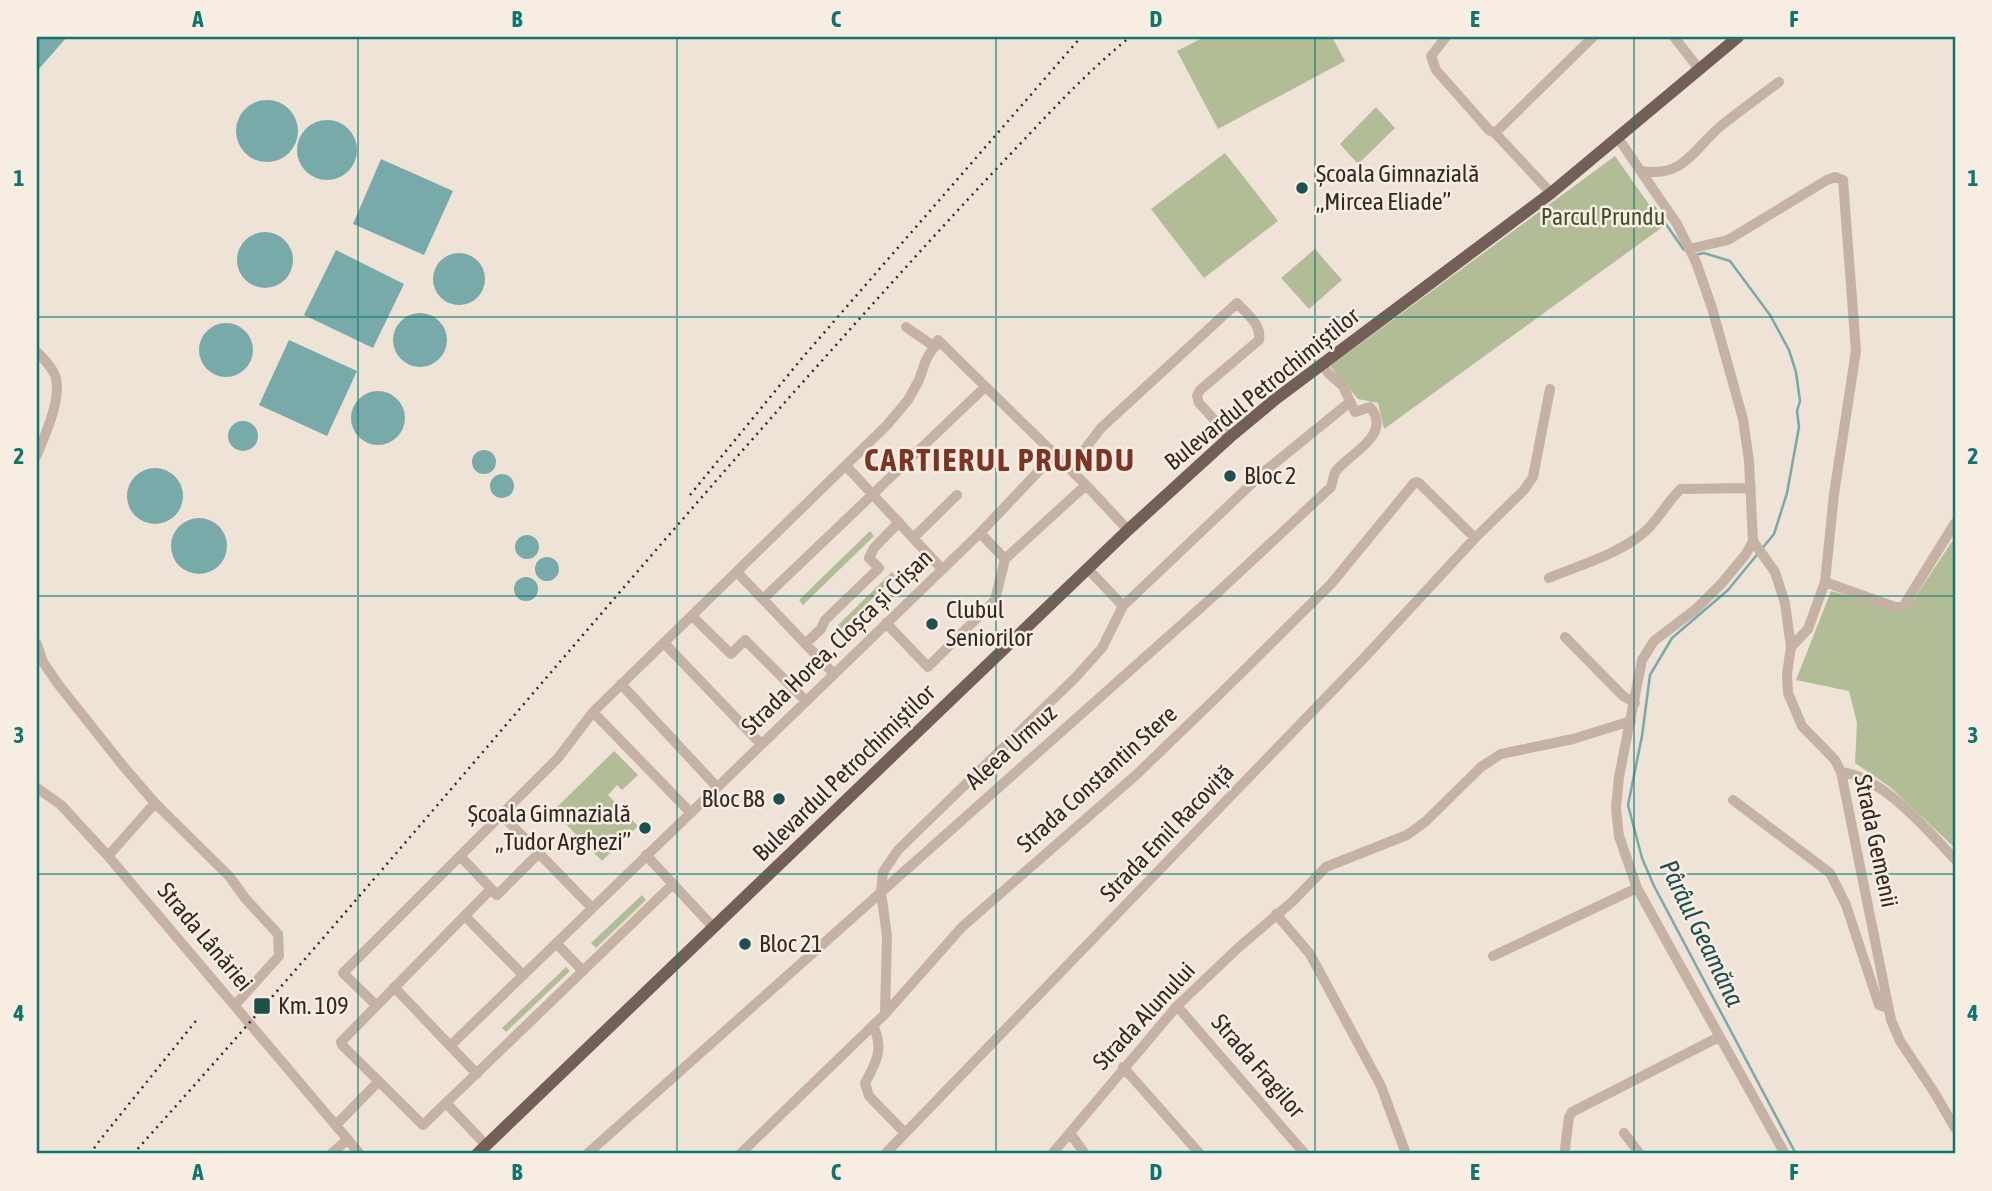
<svg xmlns="http://www.w3.org/2000/svg" width="1992" height="1191" font-family="'Asap Condensed',sans-serif">
	<rect width="100%" height="100%" fill="#efe2d7"/>
	<!-- green -->
	<path fill="#b2bd98" d="M 1204,37 L 1332,37 L 1345,61 L 1218,129 L 1177,51 Z
		M 1376,107 L 1395,128 L 1358,164 L 1340,144 Z
		M 1225,153 L 1278,221 L 1204,278 L 1151,209 Z
		M 1615,156 L 1664,226 L 1384,429 L 1378,403 L 1358,399 L 1330,366 Z
		M 1315,249 L 1342,280 L 1309,309 L 1281,278 Z
		M 870,531 L 874,536 L 803,605 L 799,600 Z
		M 1955,537 L 1955,848 L 1890,787 L 1855,763 L 1857,723 L 1849,691 L 1796,680 L 1831,591 L 1906,611 Z
		M 892,572 L 895,576 L 835,635 L 831,632 Z
		M 614,751 L 638,775 L 622,790 L 617,785 L 608,795 L 638,826 L 602,861 L 553,811 Z
		M 642,895 L 646,900 L 596,948 L 591,943 Z
		M 566,967 L 570,971 L 506,1032 L 502,1028 Z"/>
	<!-- water -->
	<path fill="#78aaaa" d="M 37,37 L 67,37 L 37,71 Z
		M236 131a31 31 0 1 1 62 0a31 31 0 1 1-62 0Z
		M297 150a30 30 0 1 1 60 0a30 30 0 1 1-60 0Z
		M 381,159 L 453,191 L 424,255 L 353,224 Z
		M237 260a28 28 0 1 1 56 0a28 28 0 1 1-56 0Z
		M 336,250 L 404,284 L 373,348 L 304,315 Z
		M433 279a26 26 0 1 1 52 0a26 26 0 1 1-52 0Z
		M393 340a27 27 0 1 1 54 0a27 27 0 1 1-54 0Z
		M199 350a27 27 0 1 1 54 0a27 27 0 1 1-54 0Z
		M 289,340 L 357,371 L 327,436 L 259,405 Z
		M351 418a27 27 0 1 1 54 0a27 27 0 1 1-54 0Z
		M228 436a15 15 0 1 1 30 0a15 15 0 1 1-30 0Z
		M472 462a12 12 0 1 1 24 0a12 12 0 1 1-24 0Z
		M127 496a28 28 0 1 1 56 0a28 28 0 1 1-56 0Z
		M490 486a12 12 0 1 1 24 0a12 12 0 1 1-24 0Z
		M171 546a28 28 0 1 1 56 0a28 28 0 1 1-56 0Z
		M515 547a12 12 0 1 1 24 0a12 12 0 1 1-24 0Z
		M535 569a12 12 0 1 1 24 0a12 12 0 1 1-24 0Z
		M514 589a12 12 0 1 1 24 0a12 12 0 1 1-24 0Z"/>
	<g fill="none" stroke-linecap="round" stroke-linejoin="round">
		<!-- stream -->
		<path stroke="#78aaaa" stroke-width="2.5" d="M 1654,207 L 1684,250
			M 1695,255 L 1704,253 L 1730,261 L 1770,315 L 1789,350 L 1796,372 L 1800,401 L 1797,411 L 1799,427 L 1787,493 L 1774,534 L 1728,590 L 1672,638 L 1650,675 L 1642,736 L 1628,805 L 1642,858 L 1654,886 L 1796,1154"/>
		<!-- minor -->
		<path stroke="#c6b2a4" stroke-width="10" d="M 1446,37 L 1431,56 L 1436,70 L 1489,130 L 1495,133
			M 1674,37 L 1699,69
			M 1618,138 L 1677,224 L 1696,262 L 1712,308 L 1743,419 L 1749,461 L 1753,541 L 1775,572 L 1785,603 L 1791,647 L 1787,674 L 1788,693 L 1802,726 L 1835,760 L 1841,772 L 1891,1020 L 1900,1041 L 1934,1092 L 1955,1128
			M 1641,171 C 1685,178 1694,148 1722,125 C 1741,110 1760,96 1779,82
			M 1551,193 L 1495,133 L 1593,37
			M 1689,249 L 1728,240 L 1827,180 L 1835,177 L 1843,180 L 1856,351 L 1834,494 L 1825,582 L 1808,629 L 1791,647
			M 906,327 L 935,347
			M 37,352 C 44,359 54,369 56,379 C 61,401 45,435 37,455
			M 847,467 L 942,569
			M 1067,468 L 1076,461 L 1101,428 L 1237,303 C 1247,314 1262,325 1259,340 L 1200,390 L 1197,396 L 1199,403 L 1230,437
			M 980,533 L 1005,559
			M 913,538 L 957,495
			M 1753,541 L 1746,554 L 1722,583 L 1696,609 L 1654,641 L 1642,660 L 1619,777 L 1616,808 L 1619,836 L 1637,888 L 1785,1154
			M 737,572 L 834,674
			M 1549,578 C 1580,565 1616,555 1642,534 C 1658,522 1666,502 1681,489 L 1751,488
			M 1825,582 L 1895,607 L 1903,607 L 1955,523
			M 763,599 L 985,387
			M 1123,606 L 1265,471 L 1350,402
			M 692,616 L 731,654 L 745,640 L 806,701
			M 886,623 L 928,667 L 995,600 L 1005,559 L 1086,485
			M 1565,637 L 1623,696 L 1635,703
			M 664,643 L 761,744
			M 37,644 L 43,662 L 58,684 L 124,767 L 155,803 L 229,876 L 245,898 L 278,934 L 279,956 L 235,1005
			M 805,644 L 821,629 L 825,620 L 879,568 L 869,558 L 874,548 L 899,522
			M 621,684 L 717,787
			M 593,712 L 691,813
			M 1841,772 C 1882,776 1927,830 1955,859
			M 37,788 L 61,805 L 108,856 L 360,1154
			M 1733,800 L 1830,873 L 1846,905 L 1879,1005 L 1888,1008
			M 502,815 L 592,908
			M 646,855 L 713,927
			M 108,856 L 155,803
			M 460,856 L 497,895 L 539,853
			M 491,889 L 341,1042 L 342,1045 L 423,1125 L 673,884
			M 1276,914 L 1310,954 L 1381,1086 L 1406,1154
			M 465,916 L 523,975
			M 556,943 L 583,971
			M 1493,956 L 1637,888
			M 394,987 L 477,1074
			M 376,1005 L 343,973 L 558,758 L 593,712 L 887,425 L 908,400 L 919,380 L 926,360 L 938,340 L 1086,485 L 1128,530
			M 1177,1006 L 1305,1154
			M 885,1013 L 887,936 L 881,892 L 883,872 L 898,850 L 1076,677 L 1102,648 L 1123,606 L 1088,569
			M 873,1025 C 884,1049 877,1061 865,1083 L 869,1096 L 905,1133
			M 450,1046 L 980,533 L 1054,455
			M 1123,1067 L 1200,1154
			M 447,1104 L 486,1145
			M 336,1125 L 378,1082
			M 1070,1133 L 1085,1154
			M 1624,1133 L 1640,1154
			M 1565,1149 L 1569,1117 L 1572,1112 L 1719,1037
			M 331,1154 L 348,1139
			M 587,1154 L 1216,594 L 1331,487 C 1333,482 1333,475 1336,471 C 1350,453 1393,435 1370,407 L 1355,412 L 1343,386 L 1329,374 L 1322,365
			M 740,1154 L 885,1014 L 962,927 L 1136,775 L 1220,694 L 1331,584 L 1414,483 L 1417,482 L 1420,484 L 1475,538
			M 885,1154 L 1365,657 L 1475,538 L 1524,490 L 1533,477 L 1550,389
			M 1052,1154 L 1177,1006 L 1238,948 L 1292,902 L 1326,867 L 1407,835 L 1425,822 L 1481,767 L 1501,754 L 1573,739 L 1631,721"/>
		<!-- major -->
		<path stroke="#735f57" stroke-width="12" d="M 477,1154 L 1128,530 L 1230,437 L 1277,398 L 1551,193 L 1738,37"/>
		<!-- rail -->
		<path stroke="#322925" stroke-width="2.5" stroke-dasharray="2 5" stroke-linecap="butt" d="M 690,495 L 803,357 L 1081,37
			M 90,1154 L 100,1140 L 199,1017
			M 133,1154 C 358,904 571,644 794,392 C 863,315 931,238 1002,163 C 1044,119 1083,75 1130,37"/>
	</g>
	<!-- grid -->
	<path fill="none" stroke="#0f766e" stroke-width="2" stroke-opacity="0.55" d="M 358,37 L 358,1154M 677,37 L 677,1154M 996,37 L 996,1154M 1315,37 L 1315,1154M 1634,37 L 1634,1154M 37,317 L 1955,317M 37,596 L 1955,596M 37,874 L 1955,874"/>
	<!-- markers -->
	<g fill="#1e5050" stroke="#f7ede3" stroke-width="2.5">
		<circle cx="1302" cy="188" r="7"/>
		<circle cx="1230" cy="476" r="7"/>
		<circle cx="932" cy="624" r="7"/>
		<circle cx="779" cy="799" r="7"/>
		<circle cx="645" cy="828" r="7"/>
		<circle cx="745" cy="944" r="7"/>
		<rect x="253" y="997" width="18" height="18" rx="3.5"/>
	</g>
	<g text-anchor="middle" stroke-width="5" stroke-linejoin="round" paint-order="stroke">
		<!-- poi labels -->
		<g font-size="24" fill="#322925" stroke="#f7ede3" text-anchor="start">
			<text x="1316" y="182">Școala Gimnazială<tspan x="1316" dy="28">„Mircea Eliade”</tspan></text>
			<text x="1244" y="484">Bloc 2</text>
			<text x="946" y="618">Clubul<tspan x="946" dy="28">Seniorilor</tspan></text>
			<text x="765" y="807" text-anchor="end">Bloc B8</text>
			<text x="631" y="822" text-anchor="end">Școala Gimnazială<tspan x="631" dy="28">„Tudor Arghezi”</tspan></text>
			<text x="759" y="952">Bloc 21</text>
			<text x="278" y="1014">Km. 109</text>
		</g>
		<!-- park labels -->
		<g font-size="24" fill="#434e2b" stroke="#f7ede3">
			<text x="1603" y="225">Parcul Prundu</text>
		</g>
		<!-- street labels -->
		<g font-size="24" fill="#322925" stroke="#f7ede3">
			<text transform="translate(1262 389) rotate(-39)" y="8">Bulevardul Petrochimiștilor</text>
			<text transform="translate(837 642) rotate(-44)" y="8">Strada Horea, Cloșca și Crișan</text>
			<text transform="translate(1011 747) rotate(-42)" y="8">Aleea Urmuz</text>
			<text transform="translate(844 773) rotate(-44)" y="8">Bulevardul Petrochimiștilor</text>
			<text transform="translate(1097 779) rotate(-42)" y="8">Strada Constantin Stere</text>
			<text transform="translate(1167 833) rotate(-46)" y="8">Strada Emil Racoviță</text>
			<text transform="translate(1876 841) rotate(78)" y="8">Strada Gemenii</text>
			<text transform="translate(205 937) rotate(50)" y="8">Strada Lânăriei</text>
			<text transform="translate(1144 1016) rotate(-47)" y="8">Strada Alunului</text>
			<text transform="translate(1258 1066) rotate(49)" y="8">Strada Fragilor</text>
		</g>
		<!-- water labels -->
		<g font-size="26" font-style="italic" fill="#1e5050" stroke="#f7ede3">
			<text transform="translate(1702 933) rotate(64)" y="9">Pârâul Geamăna</text>
		</g>
		<!-- district labels -->
		<g font-size="32" font-weight="bold" letter-spacing="2" fill="#7c3423" stroke="#f7ede3">
			<text x="1000" y="471">CARTIERUL PRUNDU</text>
		</g>
	</g>
	<!-- border -->
	<rect width="1992" height="1191" fill="none" stroke="#f7ede3" stroke-width="77"/>
	<rect x="38" y="38" width="1916" height="1114" fill="none" stroke="#0f766e" stroke-width="2.5"/>
	<g font-size="23" text-anchor="middle" font-weight="bold" fill="#0f766e">
		<text x="198" y="27">A</text>
		<text x="517" y="27">B</text>
		<text x="836" y="27">C</text>
		<text x="1156" y="27">D</text>
		<text x="1475" y="27">E</text>
		<text x="1794" y="27">F</text>
		<text x="19" y="186">1</text>
		<text x="1973" y="186">1</text>
		<text x="19" y="464">2</text>
		<text x="1973" y="464">2</text>
		<text x="19" y="743">3</text>
		<text x="1973" y="743">3</text>
		<text x="19" y="1021">4</text>
		<text x="1973" y="1021">4</text>
		<text x="198" y="1180">A</text>
		<text x="517" y="1180">B</text>
		<text x="836" y="1180">C</text>
		<text x="1156" y="1180">D</text>
		<text x="1475" y="1180">E</text>
		<text x="1794" y="1180">F</text>
	</g>
</svg>
